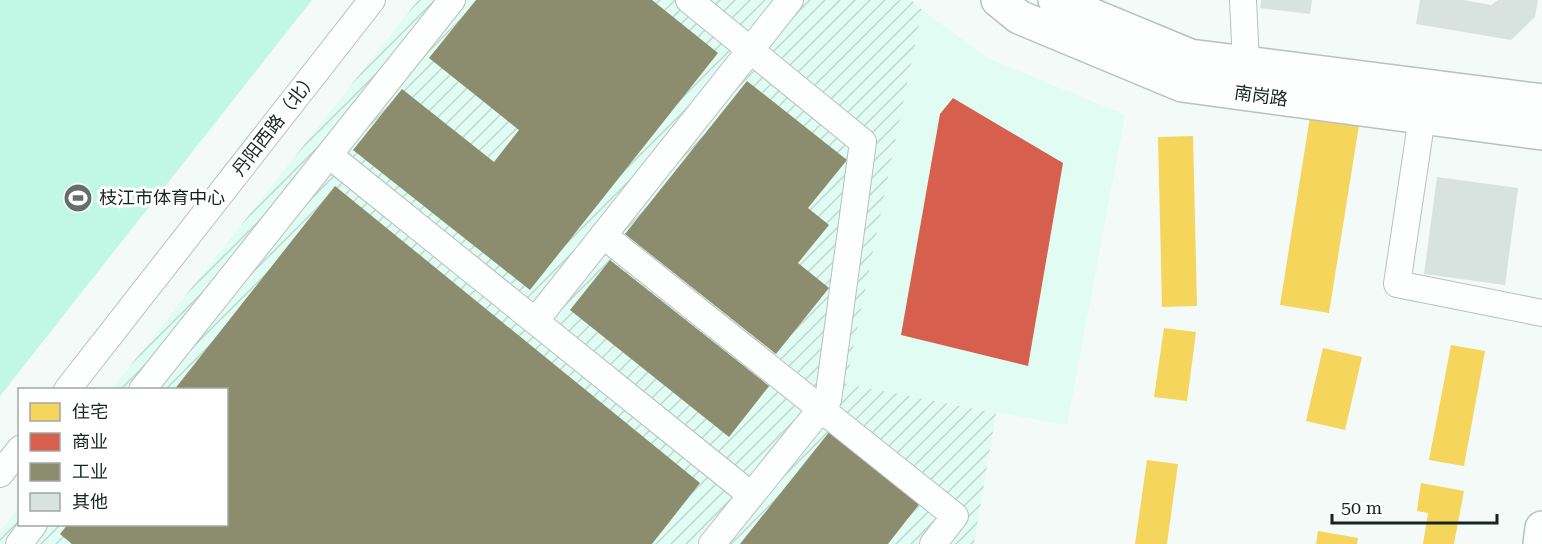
<svg xmlns="http://www.w3.org/2000/svg" width="1542" height="544" font-family="'Roboto Serif','Noto Sans SC',serif">
	<defs>
		<pattern id="industrial-furrows" width="10" height="10" patternUnits="userSpaceOnUse" patternTransform="scale(1.5)"><rect width="10" height="10" fill="#e1fcf2"/><path d="M-1 1l2-2M0 10L10 0M9 11l2-2" fill="none" stroke="#c0d8cf"/></pattern>
	</defs>
	<rect width="100%" height="100%" fill="#f4faf7"/>
	<!-- built -->
	<path fill="#e1fcf2" d="M 922,10 L 989,59 L 1125,115 L 1067,425 L 846,385 Z"/>
	<!-- industrial -->
	<path fill="url(#industrial-furrows)" d="M 418,0 L 911,0 L 922,10 L 846,384 L 996,413 L 974,544 L 0,544 L 0,532 L 19,507 L 20,524 L 226,524 L 226,390 L 112,389 Z"/>
	<!-- park -->
	<path fill="#c1f7e5" d="M 0,0 L 312,0 L 0,396 Z"/>
	<!-- homes -->
	<path fill="#f6d55c" d="M 1310,117 L 1359,125 L 1329,313 L 1280,305 Z
		M 1193,136 L 1197,306 L 1162,307 L 1158,137 Z
		M 1164,328 L 1196,332 L 1187,401 L 1154,397 Z
		M 1451,345 L 1485,351 L 1464,466 L 1429,460 Z
		M 1323,348 L 1362,357 L 1345,430 L 1306,421 Z
		M 1147,460 L 1178,464 L 1167,544 L 1135,544 Z
		M 1421,483 L 1464,491 L 1454,544 L 1423,544 L 1428,513 L 1417,511 Z
		M 1318,531 L 1358,538 L 1357,544 L 1316,544 Z"/>
	<!-- shops -->
	<path fill="#d6604d" d="M 953,98 L 1063,163 L 1028,366 L 901,335 L 940,114 Z"/>
	<!-- industry -->
	<path fill="#8c8c6e" d="M 476,0 L 652,0 L 718,53 L 530,290 L 353,150 L 402,89 L 494,162 L 519,130 L 429,58 Z
		M 747,81 L 847,160 L 808,208 L 829,225 L 798,263 L 829,288 L 776,354 L 625,234 Z
		M 335,186 L 700,483 L 652,544 L 72,544 L 60,534 L 68,524 L 226,524 L 226,390 L 174,390 Z
		M 610,260 L 769,386 L 729,437 L 570,310 Z
		M 830,431 L 920,503 L 888,544 L 740,544 Z"/>
	<!-- building -->
	<path fill="#d8e2de" d="M 1261,0 L 1312,0 L 1310,14 L 1260,8 Z
		M 1420,0 L 1463,0 L 1491,5 L 1498,0 L 1538,0 L 1535,17 L 1511,40 L 1416,24 Z
		M 1437,177 L 1518,188 L 1505,285 L 1424,274 Z"/>
	<g fill="none" stroke-linecap="round" stroke-linejoin="round">
		<!-- minor casing -->
		<g stroke="#b8c1bd" stroke-width="28">
			<path id="minor" d="M 689,0 L 863,142 L 828,400 L 712,544
				M 1243,0 L 1246,64
				M 1422,117 L 1397,284 L 1542,313
				M 329,155 L 751,495
				M 603,235 L 955,516 L 933,544
				M 536,320 L 790,0
				M 67,390 L 372,0
				M 142,390 L 452,0
				M 0,474 L 20,449
				M 19,544 L 34,524"/>
		</g>
		<!-- major casing -->
		<g stroke="#b8c1bd" stroke-width="36">
			<path id="major" d="M 998,0 L 1019,17 L 1182,85 L 1542,133
				M 1055,0 L 1190,56 L 1542,101
				M 1540,544 L 1542,528"/>
		</g>
		<!-- minor -->
		<use href="#minor" stroke="#fdfefe" stroke-width="26"/>
		<!-- major -->
		<use href="#major" stroke="#fdfefe" stroke-width="33"/>
	</g>
	<!-- icons -->
	<defs>
		<g id="stadium-disc" transform="scale(1.5)"><circle r="9.5" fill="#646f6b" stroke="#fff"/><path d="M0-5a6.5 5 0 1 0 0 10a6.5 5 0 1 0 0-10ZM-3.5-1.8h7v3.6h-7Z" fill="#fff"/></g>
	</defs>
	<g fill-rule="evenodd">
		<use href="#stadium-disc" x="78" y="198"/>
	</g>
	<g text-anchor="middle" stroke-width="6" stroke-linejoin="round" paint-order="stroke">
		<!-- street labels -->
		<g font-size="18" fill="#16241f" stroke="#fff">
			<text transform="translate(1261 96) rotate(8)" y="6">南岗路</text>
			<text transform="translate(275 124) rotate(-52)" y="6">丹阳西路（北）</text>
		</g>
		<!-- poi labels -->
		<g font-size="18" fill="#16241f" stroke="#fff" text-anchor="start">
			<text x="99" y="204">枝江市体育中心</text>
		</g>
	</g>
	<!-- legend -->
	<rect x="18" y="388" width="210" height="138" fill="#ffffff" stroke="#a2a7a5" stroke-width="1.5"/>
	<rect x="30" y="403" width="30" height="18" fill="#f6d55c" stroke="#a2a7a5" stroke-width="1.5"/>
	<text x="72" y="418" font-size="18" fill="#16241f">住宅</text>
	<rect x="30" y="433" width="30" height="18" fill="#d6604d" stroke="#a2a7a5" stroke-width="1.5"/>
	<text x="72" y="448" font-size="18" fill="#16241f">商业</text>
	<rect x="30" y="463" width="30" height="18" fill="#8c8c6e" stroke="#a2a7a5" stroke-width="1.5"/>
	<text x="72" y="478" font-size="18" fill="#16241f">工业</text>
	<rect x="30" y="493" width="30" height="18" fill="#d8e2de" stroke="#a2a7a5" stroke-width="1.5"/>
	<text x="72" y="508" font-size="18" fill="#16241f">其他</text>
	<!-- scale -->
	<path d="M1332 514v9h165v-9" fill="none" stroke="#16241f" stroke-width="3"/>
	<text x="1341" y="514" font-size="18" fill="#16241f" stroke="#ffffff" stroke-width="4.5" paint-order="stroke">50 m</text>
</svg>
